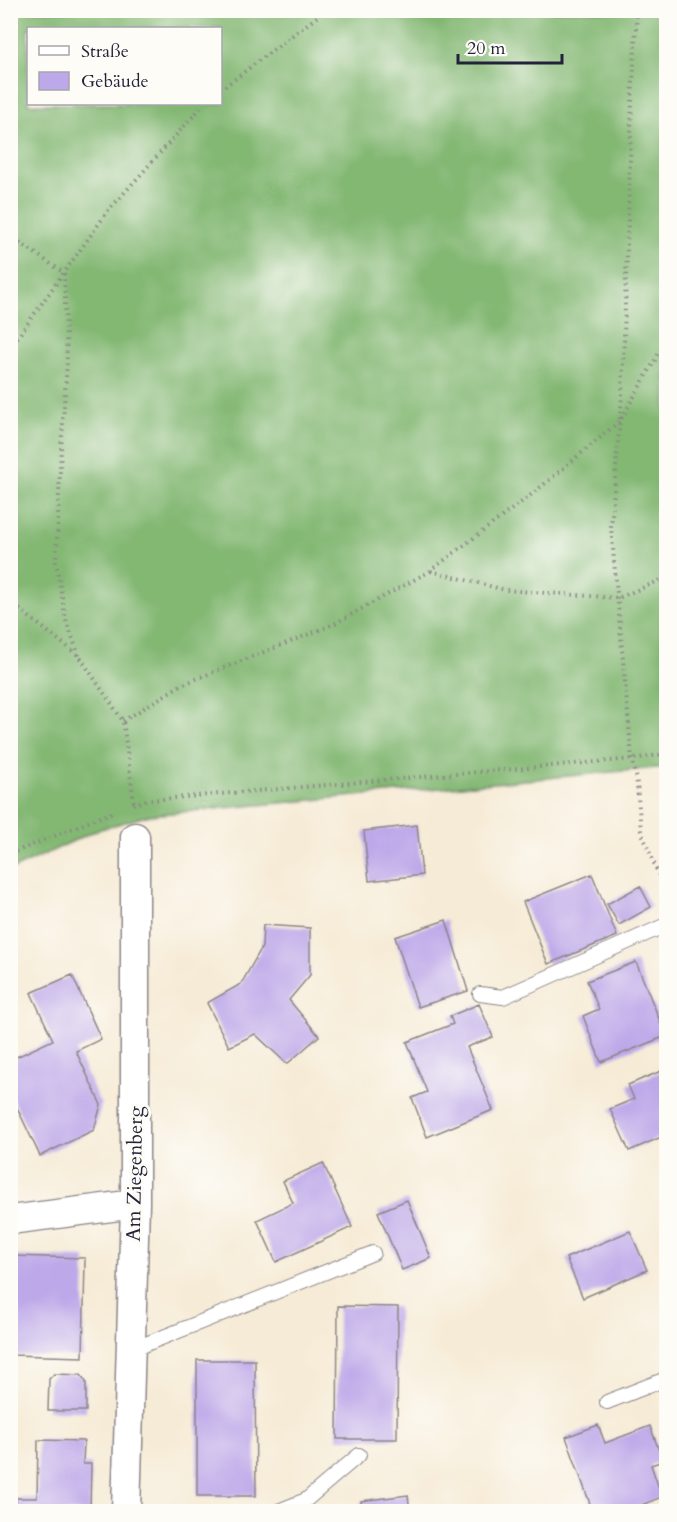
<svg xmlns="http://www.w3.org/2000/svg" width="677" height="1522" font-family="Cardo,serif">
	<rect width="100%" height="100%" fill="#fdfcf7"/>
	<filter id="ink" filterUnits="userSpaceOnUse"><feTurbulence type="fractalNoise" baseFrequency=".0167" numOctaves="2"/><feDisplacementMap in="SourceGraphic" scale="12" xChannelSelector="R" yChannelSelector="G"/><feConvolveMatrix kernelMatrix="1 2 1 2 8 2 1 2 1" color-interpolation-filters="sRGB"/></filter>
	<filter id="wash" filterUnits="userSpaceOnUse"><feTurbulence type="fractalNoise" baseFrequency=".008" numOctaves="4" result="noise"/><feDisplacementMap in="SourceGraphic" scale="24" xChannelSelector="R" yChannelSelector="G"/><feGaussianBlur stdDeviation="1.35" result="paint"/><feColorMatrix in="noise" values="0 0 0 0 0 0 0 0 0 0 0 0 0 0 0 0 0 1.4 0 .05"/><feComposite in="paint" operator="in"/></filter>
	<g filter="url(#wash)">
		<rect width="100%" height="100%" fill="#f6ebd6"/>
		<!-- forest -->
		<path fill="#83b873" stroke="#526d57" stroke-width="1.5" fill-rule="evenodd" d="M 10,11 L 666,11 L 666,767 L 150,815 L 97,830 L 11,870 ZM 28,28 L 220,28 L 220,104 L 28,104 Z"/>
		<g id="blocks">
			<!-- building -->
			<path fill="#bda8e9" d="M 417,825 L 422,875 L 369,881 L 364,831 Z
				M 592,874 L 617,936 L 548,964 L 523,902 Z
				M 640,886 L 651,907 L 619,925 L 607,904 Z
				M 446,920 L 468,991 L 418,1007 L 395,937 Z
				M 263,925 L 310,928 L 310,975 L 289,1000 L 319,1036 L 287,1064 L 255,1034 L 229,1047 L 207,1003 L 241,984 L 262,947 Z
				M 636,962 L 666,1036 L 601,1062 L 583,1016 L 599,1009 L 587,981 Z
				M 72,975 L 101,1039 L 76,1051 L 101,1105 L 94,1130 L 40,1156 L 10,1093 L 10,1060 L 53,1040 L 31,993 Z
				M 479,1004 L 493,1037 L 467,1047 L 493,1110 L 427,1137 L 412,1098 L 427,1092 L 407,1042 L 453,1024 L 450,1016 Z
				M 666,1069 L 666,1135 L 629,1151 L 610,1109 L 634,1099 L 628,1085 Z
				M 323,1163 L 352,1227 L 276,1262 L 257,1220 L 293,1203 L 283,1181 Z
				M 407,1200 L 431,1258 L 402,1270 L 378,1212 Z
				M 630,1231 L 647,1270 L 583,1298 L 566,1258 Z
				M 10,1256 L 85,1258 L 83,1357 L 10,1355 Z
				M 338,1306 L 398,1307 L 397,1439 L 337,1439 Z
				M 197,1360 L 255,1360 L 256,1496 L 197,1496 Z
				M 54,1374 L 81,1375 L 86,1382 L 86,1411 L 48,1411 L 49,1379 Z
				M 598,1425 L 605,1443 L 650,1426 L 663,1461 L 651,1465 L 662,1497 L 624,1512 L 593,1512 L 566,1437 Z
				M 38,1440 L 84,1441 L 83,1464 L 91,1464 L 90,1512 L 16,1512 L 16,1498 L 37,1498 Z
				M 408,1495 L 410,1512 L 362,1512 L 361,1501 Z"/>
		</g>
	</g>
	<g filter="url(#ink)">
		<use href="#blocks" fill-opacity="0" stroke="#8c8688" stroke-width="1.5"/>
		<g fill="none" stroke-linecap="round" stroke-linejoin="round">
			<!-- service casing -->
			<g stroke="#8c8688" stroke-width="16">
				<path id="service" d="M 480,994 L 503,997 L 666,925
					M 131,1350 L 373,1253
					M 607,1402 L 666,1379
					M 276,1512 L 306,1500 L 359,1455"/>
			</g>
			<!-- minor casing -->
			<g stroke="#8c8688" stroke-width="31">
				<path id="minor" d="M 10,1220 L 135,1204
					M 126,1512 L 135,1204 L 135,837"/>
			</g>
			<!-- path -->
			<path stroke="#8c8688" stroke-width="4" stroke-dasharray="1.5 4.5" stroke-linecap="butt" d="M 637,10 L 632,100 L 622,395 L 611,527 L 632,759 L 636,774 L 641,831 L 666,893
				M 220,90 L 326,10
				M 10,236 L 64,273 L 67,363 L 61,449 L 56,562 L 66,620 L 79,656
				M 10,348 L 108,211 L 204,104
				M 431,571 L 505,590 L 618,598 L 666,578
				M 10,602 L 79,656 L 123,721 L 134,803
				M 123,721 L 181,685 L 332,625 L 430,571 L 536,491 L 620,421 L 658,355 L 666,351
				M 133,804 L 150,800 L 632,759 L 666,754
				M 10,854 L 115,811"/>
			<!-- service -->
			<use href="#service" stroke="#fff" stroke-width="14"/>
			<!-- minor -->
			<use href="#minor" stroke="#fff" stroke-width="28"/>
		</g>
	</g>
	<g text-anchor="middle" stroke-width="6" stroke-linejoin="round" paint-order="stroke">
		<!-- street labels -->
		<g font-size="20" fill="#22223b" stroke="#fdfcf7">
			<text transform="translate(134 1174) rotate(-89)" y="7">Am Ziegenberg</text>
		</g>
	</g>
	<!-- margin -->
	<rect width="677" height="1522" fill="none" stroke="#fdfcf7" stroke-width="36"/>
	<!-- legend -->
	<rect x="27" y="27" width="195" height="78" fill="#fdfcf7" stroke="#a5a5ac" stroke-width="1.5"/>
	<rect x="39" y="46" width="30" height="9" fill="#ffffff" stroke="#a5a5ac" stroke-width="1.5"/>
	<text x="81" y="57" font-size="18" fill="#22223b">Straße</text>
	<rect x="39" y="72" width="30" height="18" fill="#bda8e9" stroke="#a5a5ac" stroke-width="1.5"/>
	<text x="81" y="87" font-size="18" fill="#22223b">Gebäude</text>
	<!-- scale -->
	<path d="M458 54v9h104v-9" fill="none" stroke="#22223b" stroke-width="3"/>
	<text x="467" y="54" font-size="18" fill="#22223b" stroke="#fdfcf7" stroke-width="4.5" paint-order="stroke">20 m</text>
</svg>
